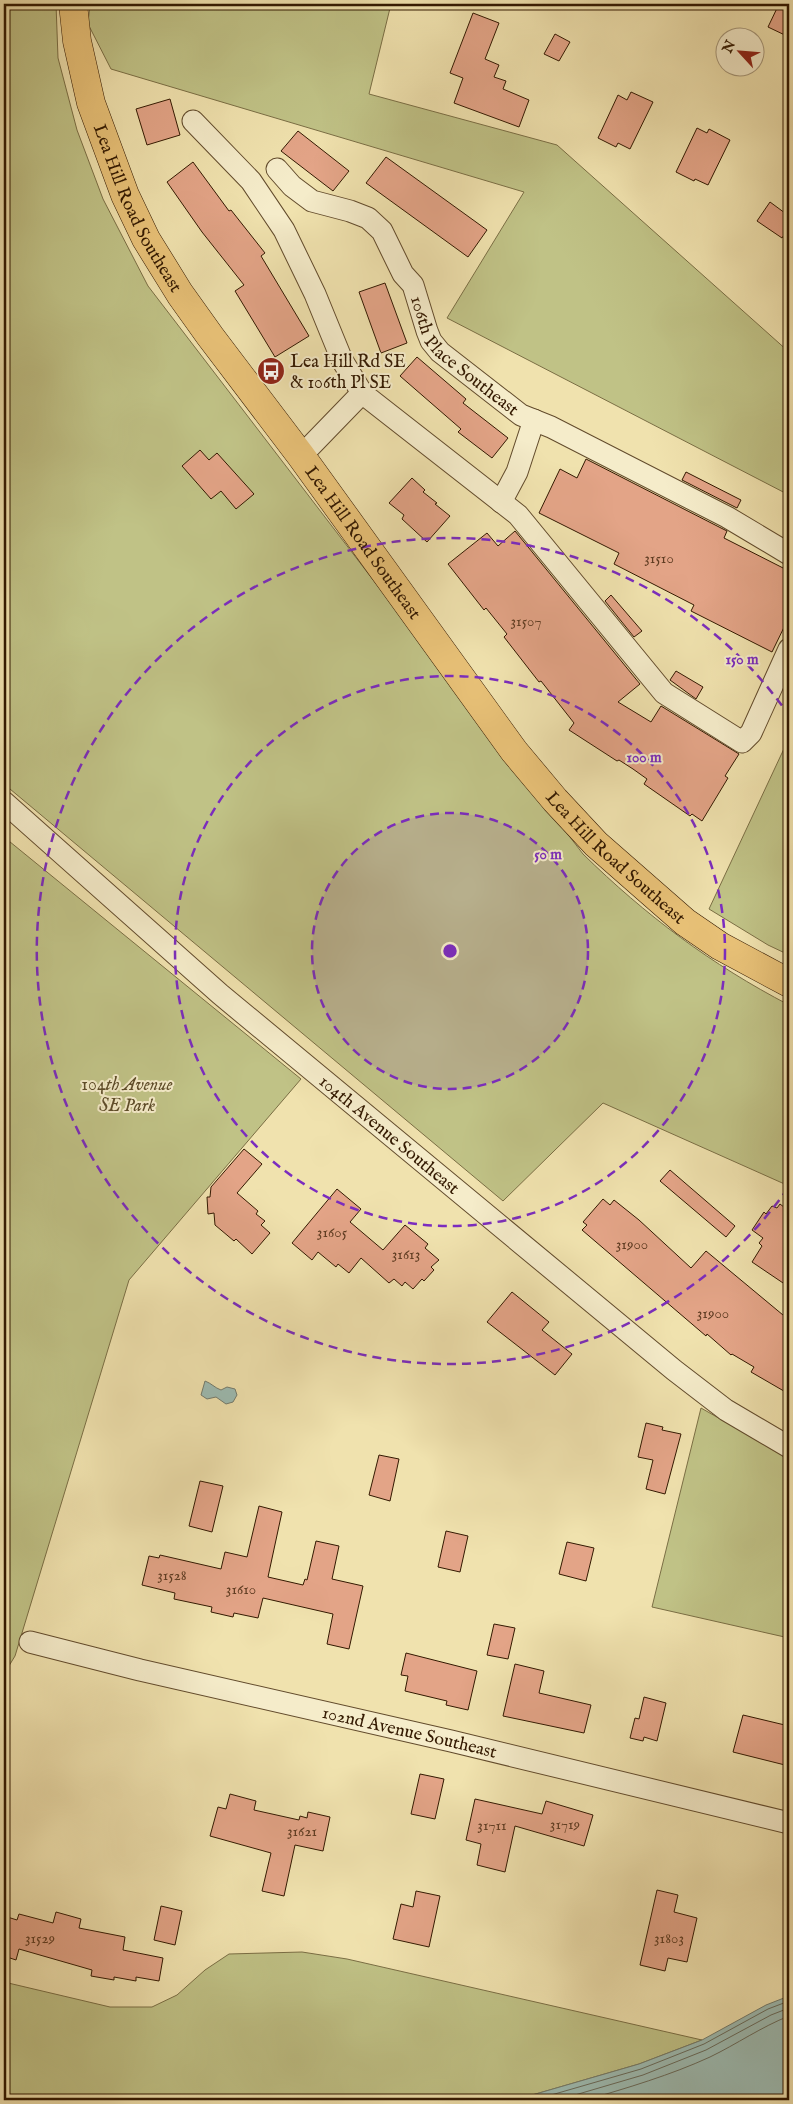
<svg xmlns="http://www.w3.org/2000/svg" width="793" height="2104" font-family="'IM FELL English',serif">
	<rect width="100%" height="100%" fill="#f0e2ae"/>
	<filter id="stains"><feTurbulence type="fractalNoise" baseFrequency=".004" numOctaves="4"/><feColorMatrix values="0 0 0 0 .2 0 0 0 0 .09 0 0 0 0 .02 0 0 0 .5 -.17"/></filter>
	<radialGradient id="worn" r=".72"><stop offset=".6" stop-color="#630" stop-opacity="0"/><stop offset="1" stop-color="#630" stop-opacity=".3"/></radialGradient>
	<!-- green -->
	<path fill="#c0c286" stroke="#7a6e44" d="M 4,4 L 56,4 L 58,58 L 77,130 L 103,199 L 148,286 L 583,854 C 645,915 712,965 789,1005 L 789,1186 L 603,1103 L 503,1201 L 4,784 Z
		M 90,4 L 391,4 L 369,94 L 557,145 L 789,352 L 789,495 L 447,318 L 524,192 L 111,69 L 88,24 Z
		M 789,738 L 789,953 L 787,954 L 768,945 L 709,909 Z
		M 4,837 L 301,1079 L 129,1280 L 15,1656 L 4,1674 Z
		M 701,1408 L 789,1458 L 789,1638 L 652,1607 Z
		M 302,1952 L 347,1959 L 702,2040 L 639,2064 L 515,2100 L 4,2100 L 4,1982 L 110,2007 L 152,2007 L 177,1995 L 205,1970 L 229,1954 Z"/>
	<!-- water -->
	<path fill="#9dbcb3" stroke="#737b6c" d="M 205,1381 C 211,1383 215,1388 221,1390 L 227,1387 L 235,1389 L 237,1395 L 233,1402 L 226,1404 L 216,1397 L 207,1399 L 201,1395 Z
		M 789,1996 L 789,2100 L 515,2100 L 639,2064 L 702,2040 L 766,2005 Z"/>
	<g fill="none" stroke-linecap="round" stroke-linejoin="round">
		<!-- shore -->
		<path stroke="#686a5a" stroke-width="1" d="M 534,2100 L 641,2069 L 704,2044 L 768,2009 L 789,2001
			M 558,2100 L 643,2075 L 706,2050 L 771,2015 L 789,2008
			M 586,2100 C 627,2088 671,2075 710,2057 C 737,2044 761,2027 789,2016"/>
	</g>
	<!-- building -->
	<path fill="#e3a487" stroke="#331901" d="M 779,4 L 789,4 L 789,37 L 768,27 Z
		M 473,13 L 499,23 L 485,59 L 499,65 L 494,77 L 506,81 L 503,89 L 529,100 L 519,127 L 454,103 L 463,78 L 450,73 Z
		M 555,34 L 570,42 L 559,61 L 544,54 Z
		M 631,92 L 653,102 L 630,149 L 618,143 L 616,147 L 598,138 L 618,95 L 627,100 Z
		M 170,99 L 180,135 L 147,145 L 136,109 Z
		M 697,128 L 707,133 L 709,129 L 730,140 L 708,185 L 695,179 L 694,181 L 676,172 Z
		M 298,131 L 349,171 L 333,191 L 281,151 Z
		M 386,157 L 487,230 L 468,257 L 366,183 Z
		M 193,162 L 229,211 L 231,210 L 265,253 L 261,256 L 309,336 L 275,357 L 235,291 L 244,285 L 202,232 L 167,182 Z
		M 770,202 L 789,216 L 789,227 L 782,238 L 757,221 Z
		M 385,283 L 407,343 L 381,353 L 359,292 Z
		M 417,357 L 466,399 L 463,403 L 508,438 L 492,458 L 458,432 L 461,429 L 400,376 Z
		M 200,450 L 209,460 L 217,453 L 254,494 L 236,509 L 221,491 L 211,499 L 182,466 Z
		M 586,459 L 721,528 L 727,531 L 724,538 L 789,571 L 789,617 L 772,652 L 691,611 L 694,605 L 614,564 L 619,553 L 539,513 L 560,469 L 577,478 Z
		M 686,472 L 741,500 L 737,508 L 682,480 Z
		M 412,478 L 425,490 L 423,492 L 437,503 L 435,504 L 450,516 L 427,542 L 402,519 L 404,515 L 389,503 Z
		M 515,531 L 640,684 L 618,702 L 651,722 L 661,706 L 739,754 L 725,776 L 728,778 L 702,821 L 692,814 L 690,816 L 644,784 L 647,779 L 633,769 L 619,760 L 617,761 L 569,730 L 574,723 L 541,681 L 539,682 L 504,637 L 507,634 L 486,608 L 484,610 L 448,564 L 487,533 L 498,546 Z
		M 611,595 L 642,631 L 634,637 L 605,601 Z
		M 676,671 L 703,687 L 696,699 L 670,680 Z
		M 244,1149 L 262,1164 L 237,1193 L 258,1211 L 256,1214 L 265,1221 L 261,1225 L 270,1233 L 252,1254 L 236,1239 L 234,1241 L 215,1225 L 214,1213 L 208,1214 L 207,1197 L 210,1197 L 211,1187 Z
		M 670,1170 L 735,1226 L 726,1237 L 660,1181 Z
		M 337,1189 L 361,1209 L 350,1222 L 383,1250 L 405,1225 L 428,1244 L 425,1248 L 439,1260 L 431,1267 L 434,1270 L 424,1281 L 422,1279 L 413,1289 L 405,1282 L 402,1286 L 394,1279 L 389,1283 L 361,1258 L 349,1273 L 338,1264 L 336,1267 L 318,1252 L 312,1260 L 292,1243 Z
		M 603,1199 L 610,1205 L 614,1200 L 639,1220 L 691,1268 L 706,1251 L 789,1320 L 789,1394 L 751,1372 L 754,1367 L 732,1354 L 731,1355 L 707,1334 L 706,1336 L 582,1230 L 587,1225 L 583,1222 Z
		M 780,1204 L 789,1211 L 789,1287 L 752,1262 L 762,1246 L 759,1243 L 763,1238 L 752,1230 L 764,1212 L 766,1214 L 772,1206 L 777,1208 Z
		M 512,1292 L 549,1322 L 542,1330 L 572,1354 L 555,1375 L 487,1322 Z
		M 646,1423 L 663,1427 L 662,1430 L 681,1434 L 665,1494 L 646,1489 L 653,1460 L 638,1457 Z
		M 379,1455 L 399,1459 L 390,1501 L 369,1495 Z
		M 200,1481 L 223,1486 L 212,1532 L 189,1526 Z
		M 259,1506 L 282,1512 L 268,1577 L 303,1585 L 305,1579 L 307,1580 L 316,1541 L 339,1546 L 332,1579 L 363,1586 L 349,1649 L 327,1644 L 333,1614 L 263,1598 L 258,1618 L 234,1613 L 233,1617 L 211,1612 L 212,1607 L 174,1599 L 175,1593 L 142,1585 L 149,1556 L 159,1558 L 160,1555 L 221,1569 L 225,1552 L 247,1557 Z
		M 446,1531 L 468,1536 L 460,1572 L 438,1567 Z
		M 567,1542 L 594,1548 L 586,1581 L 559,1574 Z
		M 494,1624 L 515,1628 L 508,1659 L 487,1655 Z
		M 406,1653 L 477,1671 L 468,1710 L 446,1705 L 447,1701 L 405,1691 L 408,1676 L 401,1675 Z
		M 515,1664 L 544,1671 L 539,1693 L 591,1705 L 584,1733 L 503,1716 Z
		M 644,1697 L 666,1703 L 657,1741 L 644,1737 L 643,1741 L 630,1738 L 635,1718 L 639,1719 Z
		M 743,1715 L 789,1726 L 789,1766 L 733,1752 Z
		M 420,1774 L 444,1779 L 435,1819 L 411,1814 Z
		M 230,1794 L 256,1801 L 254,1810 L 299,1820 L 300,1816 L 307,1818 L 308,1812 L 330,1817 L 323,1851 L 295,1845 L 284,1896 L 262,1891 L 271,1853 L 210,1836 L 218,1807 L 226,1809 Z
		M 475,1799 L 542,1814 L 546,1801 L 593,1815 L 584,1846 L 515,1826 L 505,1872 L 477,1865 L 481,1844 L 466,1840 Z
		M 657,1890 L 678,1895 L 674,1912 L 697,1918 L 687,1962 L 668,1958 L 665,1971 L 640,1965 Z
		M 416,1891 L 440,1896 L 429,1947 L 393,1939 L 401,1904 L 413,1907 Z
		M 161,1906 L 182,1911 L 175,1945 L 154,1940 Z
		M 56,1912 L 81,1919 L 79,1928 L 125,1937 L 123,1950 L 163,1958 L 159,1981 L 136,1977 L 136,1981 L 114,1977 L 114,1980 L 91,1976 L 92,1970 L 19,1949 L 16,1960 L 4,1956 L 4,1916 L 17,1920 L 19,1914 L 53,1923 Z"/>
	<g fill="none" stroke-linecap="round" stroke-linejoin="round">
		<!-- minor casing -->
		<g stroke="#624b2c" stroke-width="23">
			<g id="minor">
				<path d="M 193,121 L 251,181 L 284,230 L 315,294 L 342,360 L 362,393 L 518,515 L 664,693 L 742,742 L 751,733 L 789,649"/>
				<path id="s1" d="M 277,169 L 292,186 L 312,201 L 350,211 L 368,218 L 382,231 L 403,274 L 413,285 L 427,331 L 431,341 L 440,352 L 521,415 L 551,427 L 727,517 L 789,554"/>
				<path d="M 301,456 L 362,393"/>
				<path d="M 501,502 L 517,472 L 534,420"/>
				<path id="s2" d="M 4,802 L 220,994 L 674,1370 L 726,1410 L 789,1447"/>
				<path id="s3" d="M 30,1642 L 140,1670 L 451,1741 L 789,1823"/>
			</g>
		</g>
		<!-- major casing -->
		<g stroke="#331901" stroke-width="29">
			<g id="major">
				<path id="s4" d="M 73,4 L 77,41 L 91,103 L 125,195 L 146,239 L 180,294 L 210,336 L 301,456 L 514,751 L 555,800 L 596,844 L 685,922 L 720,946 L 789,983"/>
			</g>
		</g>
		<!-- minor -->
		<use href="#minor" stroke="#f5ecca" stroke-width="21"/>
		<!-- major -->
		<use href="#major" stroke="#e8c177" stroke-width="28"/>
	</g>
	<!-- distance rings -->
	<circle cx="450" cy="951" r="138" fill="#7b2cbf" fill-opacity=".12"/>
	<g fill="none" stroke="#7b2cbf" stroke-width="2.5" stroke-dasharray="9 6">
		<circle cx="450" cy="951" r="138"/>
		<circle cx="450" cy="951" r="275"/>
		<path d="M788 1188A413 413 0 1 1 788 714"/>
	</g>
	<!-- icons -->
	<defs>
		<g id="bus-disc" transform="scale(1.4375)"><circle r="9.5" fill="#8f2418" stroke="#f5ecca"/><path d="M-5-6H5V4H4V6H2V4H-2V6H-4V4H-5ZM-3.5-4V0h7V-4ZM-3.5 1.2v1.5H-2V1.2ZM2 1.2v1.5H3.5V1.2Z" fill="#fff"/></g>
	</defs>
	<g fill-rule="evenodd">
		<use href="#bus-disc" x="271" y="371"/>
	</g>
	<g text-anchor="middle" stroke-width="4" stroke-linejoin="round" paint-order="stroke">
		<!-- number labels -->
		<g font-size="15" fill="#5f3c22">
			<text x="659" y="563">31510</text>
			<text x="526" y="626">31507</text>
			<text x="332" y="1237">31605</text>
			<text x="632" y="1249">31900</text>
			<text x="406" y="1259">31613</text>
			<text x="713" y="1318">31900</text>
			<text x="172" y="1580">31528</text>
			<text x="241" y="1594">31610</text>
			<text x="565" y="1829">31719</text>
			<text x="492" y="1830">31711</text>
			<text x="302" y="1836">31621</text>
			<text x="40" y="1943">31529</text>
			<text x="669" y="1943">31803</text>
		</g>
		<!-- street labels -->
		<g font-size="18" fill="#331901" stroke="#f5ecca">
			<text dy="6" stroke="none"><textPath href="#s4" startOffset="216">Lea Hill Road Southeast</textPath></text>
			<text dy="6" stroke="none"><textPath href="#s1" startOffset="279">106th Place Southeast</textPath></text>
			<text dy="6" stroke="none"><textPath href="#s4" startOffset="621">Lea Hill Road Southeast</textPath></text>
			<text dy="6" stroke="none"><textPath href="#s4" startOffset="1026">Lea Hill Road Southeast</textPath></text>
			<text dy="6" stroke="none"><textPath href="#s2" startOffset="509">104th Avenue Southeast</textPath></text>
			<text dy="6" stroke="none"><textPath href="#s3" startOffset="390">102nd Avenue Southeast</textPath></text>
		</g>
		<!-- poi labels -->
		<g font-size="18" fill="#331901" stroke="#f5ecca" text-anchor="start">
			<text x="290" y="367">Lea Hill Rd SE<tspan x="290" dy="21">&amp; 106th Pl SE</tspan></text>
		</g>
		<!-- park labels -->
		<g font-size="18" font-style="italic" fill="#5d4c29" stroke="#f5ecca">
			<text x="127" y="1090">104th Avenue<tspan x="127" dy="21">SE Park</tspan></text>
		</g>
	</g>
	<circle cx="450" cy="951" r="8" fill="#7b2cbf" stroke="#f5ecca" stroke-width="2.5"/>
	<g font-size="15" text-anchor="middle" font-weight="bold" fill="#7b2cbf" stroke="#f5ecca" stroke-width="4" stroke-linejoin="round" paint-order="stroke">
		<text x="742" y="664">150 m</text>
		<text x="644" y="762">100 m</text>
		<text x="548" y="859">50 m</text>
	</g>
	<!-- margin -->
	<rect width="793" height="2104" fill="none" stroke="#f0e2ae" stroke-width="20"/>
	<rect x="5" y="5" width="783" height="2094" fill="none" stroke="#331901" stroke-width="2.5"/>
	<rect x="10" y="10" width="773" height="2084" fill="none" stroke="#331901"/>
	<!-- north arrow -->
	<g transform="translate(740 52) rotate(296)"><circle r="24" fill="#f5ecca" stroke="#a7987a"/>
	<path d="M0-4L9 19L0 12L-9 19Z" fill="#8f2418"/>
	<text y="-8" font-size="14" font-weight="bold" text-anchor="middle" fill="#331901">N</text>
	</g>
	<rect width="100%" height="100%" filter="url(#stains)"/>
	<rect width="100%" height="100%" fill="url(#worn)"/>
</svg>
